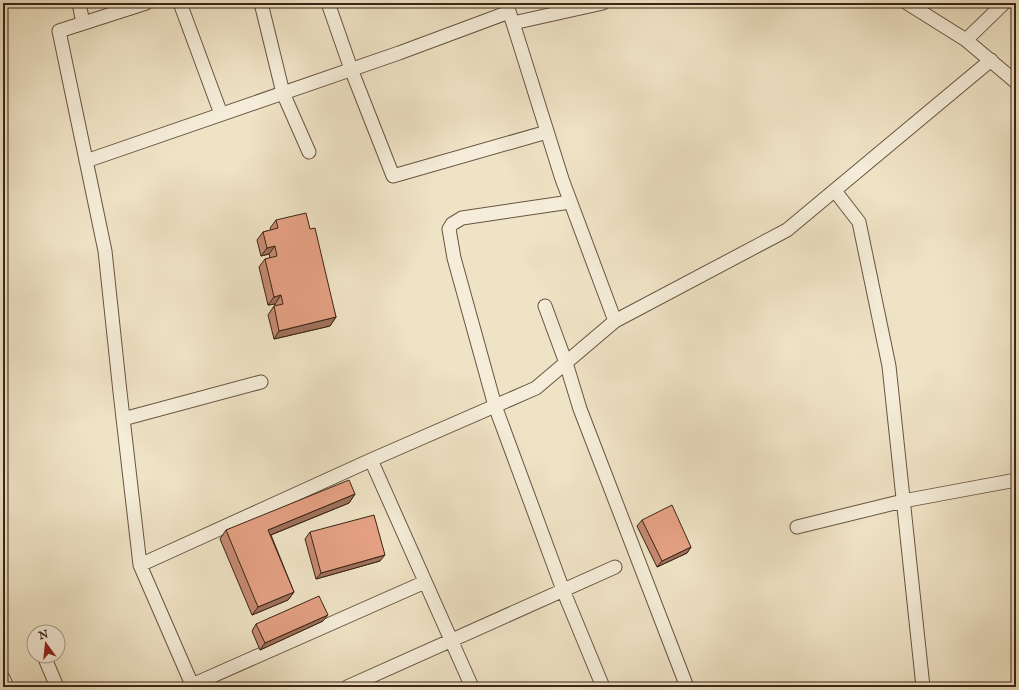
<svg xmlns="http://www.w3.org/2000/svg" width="1019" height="690" font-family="'IM FELL English',serif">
	<rect width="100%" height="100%" fill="#efe3c5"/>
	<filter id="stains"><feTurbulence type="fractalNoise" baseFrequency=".005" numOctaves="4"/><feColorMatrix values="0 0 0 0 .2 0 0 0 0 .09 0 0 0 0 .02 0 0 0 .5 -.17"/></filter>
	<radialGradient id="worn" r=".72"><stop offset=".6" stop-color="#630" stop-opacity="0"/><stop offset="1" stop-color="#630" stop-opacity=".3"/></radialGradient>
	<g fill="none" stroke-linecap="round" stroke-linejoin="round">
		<!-- street casing -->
		<g stroke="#685441" stroke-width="15">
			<path id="street" d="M 79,3 L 83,23
				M 146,3 L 59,31 L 105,251 L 120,392 L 140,565 L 193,687
				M 180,3 L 221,114
				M 261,3 L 283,93 L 309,152
				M 328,3 L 351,69 L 393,176 L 547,132
				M 506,3 L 513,23 L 562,179 L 615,321
				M 907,3 L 966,40 L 1016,82
				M 513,23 L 603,3
				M 966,40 L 1004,3
				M 86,161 L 399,53 L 509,12
				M 835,191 L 859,222 L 889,366 L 923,687
				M 570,202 L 462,218 L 452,224 L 449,229 L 454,258 L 495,406 L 563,590 L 603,687
				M 545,306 L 566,363 L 580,409 L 687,687
				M 123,419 L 261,382
				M 371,460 L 472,687
				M 797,527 L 903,501 L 1016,480
				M 140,565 L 371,460 L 536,388 L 615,321 L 787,230 L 991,60
				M 44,656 L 57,687
				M 3,678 L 7,687
				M 192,685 L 425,582
				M 347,687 L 615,567"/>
		</g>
		<!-- street -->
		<use href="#street" stroke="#f5edd9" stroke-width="13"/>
	</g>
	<!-- wall -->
	<path fill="#c58a72" stroke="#3b2515" d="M 276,220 L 310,229 L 336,317 L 330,326 L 274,339 L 268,315 L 274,306 L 276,306 L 275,304 L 268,305 L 259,267 L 265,259 L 270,258 L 269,254 L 261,256 L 257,240 L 263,232 L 271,230 L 270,228 Z
		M 355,494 L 349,503 L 271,535 L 294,592 L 288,600 L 252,615 L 220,539 L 226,530 Z
		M 642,520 L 691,547 L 687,553 L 657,567 L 637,526 Z
		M 310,532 L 380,561 L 316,579 L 305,539 Z
		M 323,621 L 260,650 L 252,631 L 256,624 Z"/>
	<!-- shaded-wall -->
	<path fill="#a0715c" stroke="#3b2515" d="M 275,246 L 269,254 L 261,256 L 267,248 Z
		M 281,295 L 275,304 L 268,305 L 274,297 Z
		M 336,317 L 330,326 L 274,339 L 279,331 Z
		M 355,494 L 349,503 L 263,538 L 268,530 Z
		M 691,547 L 687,553 L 657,567 L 662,561 Z
		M 385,555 L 380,561 L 316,579 L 321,573 Z
		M 294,592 L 288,600 L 252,615 L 258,607 Z
		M 328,615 L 323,621 L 260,650 L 265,643 Z"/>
	<!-- building -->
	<path fill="#e5a184" stroke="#3b2515" d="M 306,213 L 310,229 L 315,228 L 336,317 L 279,331 L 274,306 L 283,304 L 281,295 L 274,297 L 265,259 L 277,256 L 275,246 L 267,248 L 263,232 L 278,228 L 276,220 Z
		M 349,480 L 355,494 L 268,530 L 294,592 L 258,607 L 226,530 Z
		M 672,505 L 691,547 L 662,561 L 642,520 Z
		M 374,515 L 385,555 L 321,573 L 310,532 Z
		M 319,596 L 328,615 L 265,643 L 256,624 Z"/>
	<!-- margin -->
	<rect width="1019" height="690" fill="none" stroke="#efe3c5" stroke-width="16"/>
	<rect x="4" y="4" width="1011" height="682" fill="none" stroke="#3b2515" stroke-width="2"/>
	<rect x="8" y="8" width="1003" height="674" fill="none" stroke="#3b2515"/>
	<!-- north arrow -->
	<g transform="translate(46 644) rotate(345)"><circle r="19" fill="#f5edd9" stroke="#ab9d8b"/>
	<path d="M0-3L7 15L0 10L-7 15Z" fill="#8f2418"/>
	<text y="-6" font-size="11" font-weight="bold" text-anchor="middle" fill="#3b2515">N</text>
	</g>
	<rect width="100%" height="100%" filter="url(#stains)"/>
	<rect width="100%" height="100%" fill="url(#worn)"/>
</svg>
